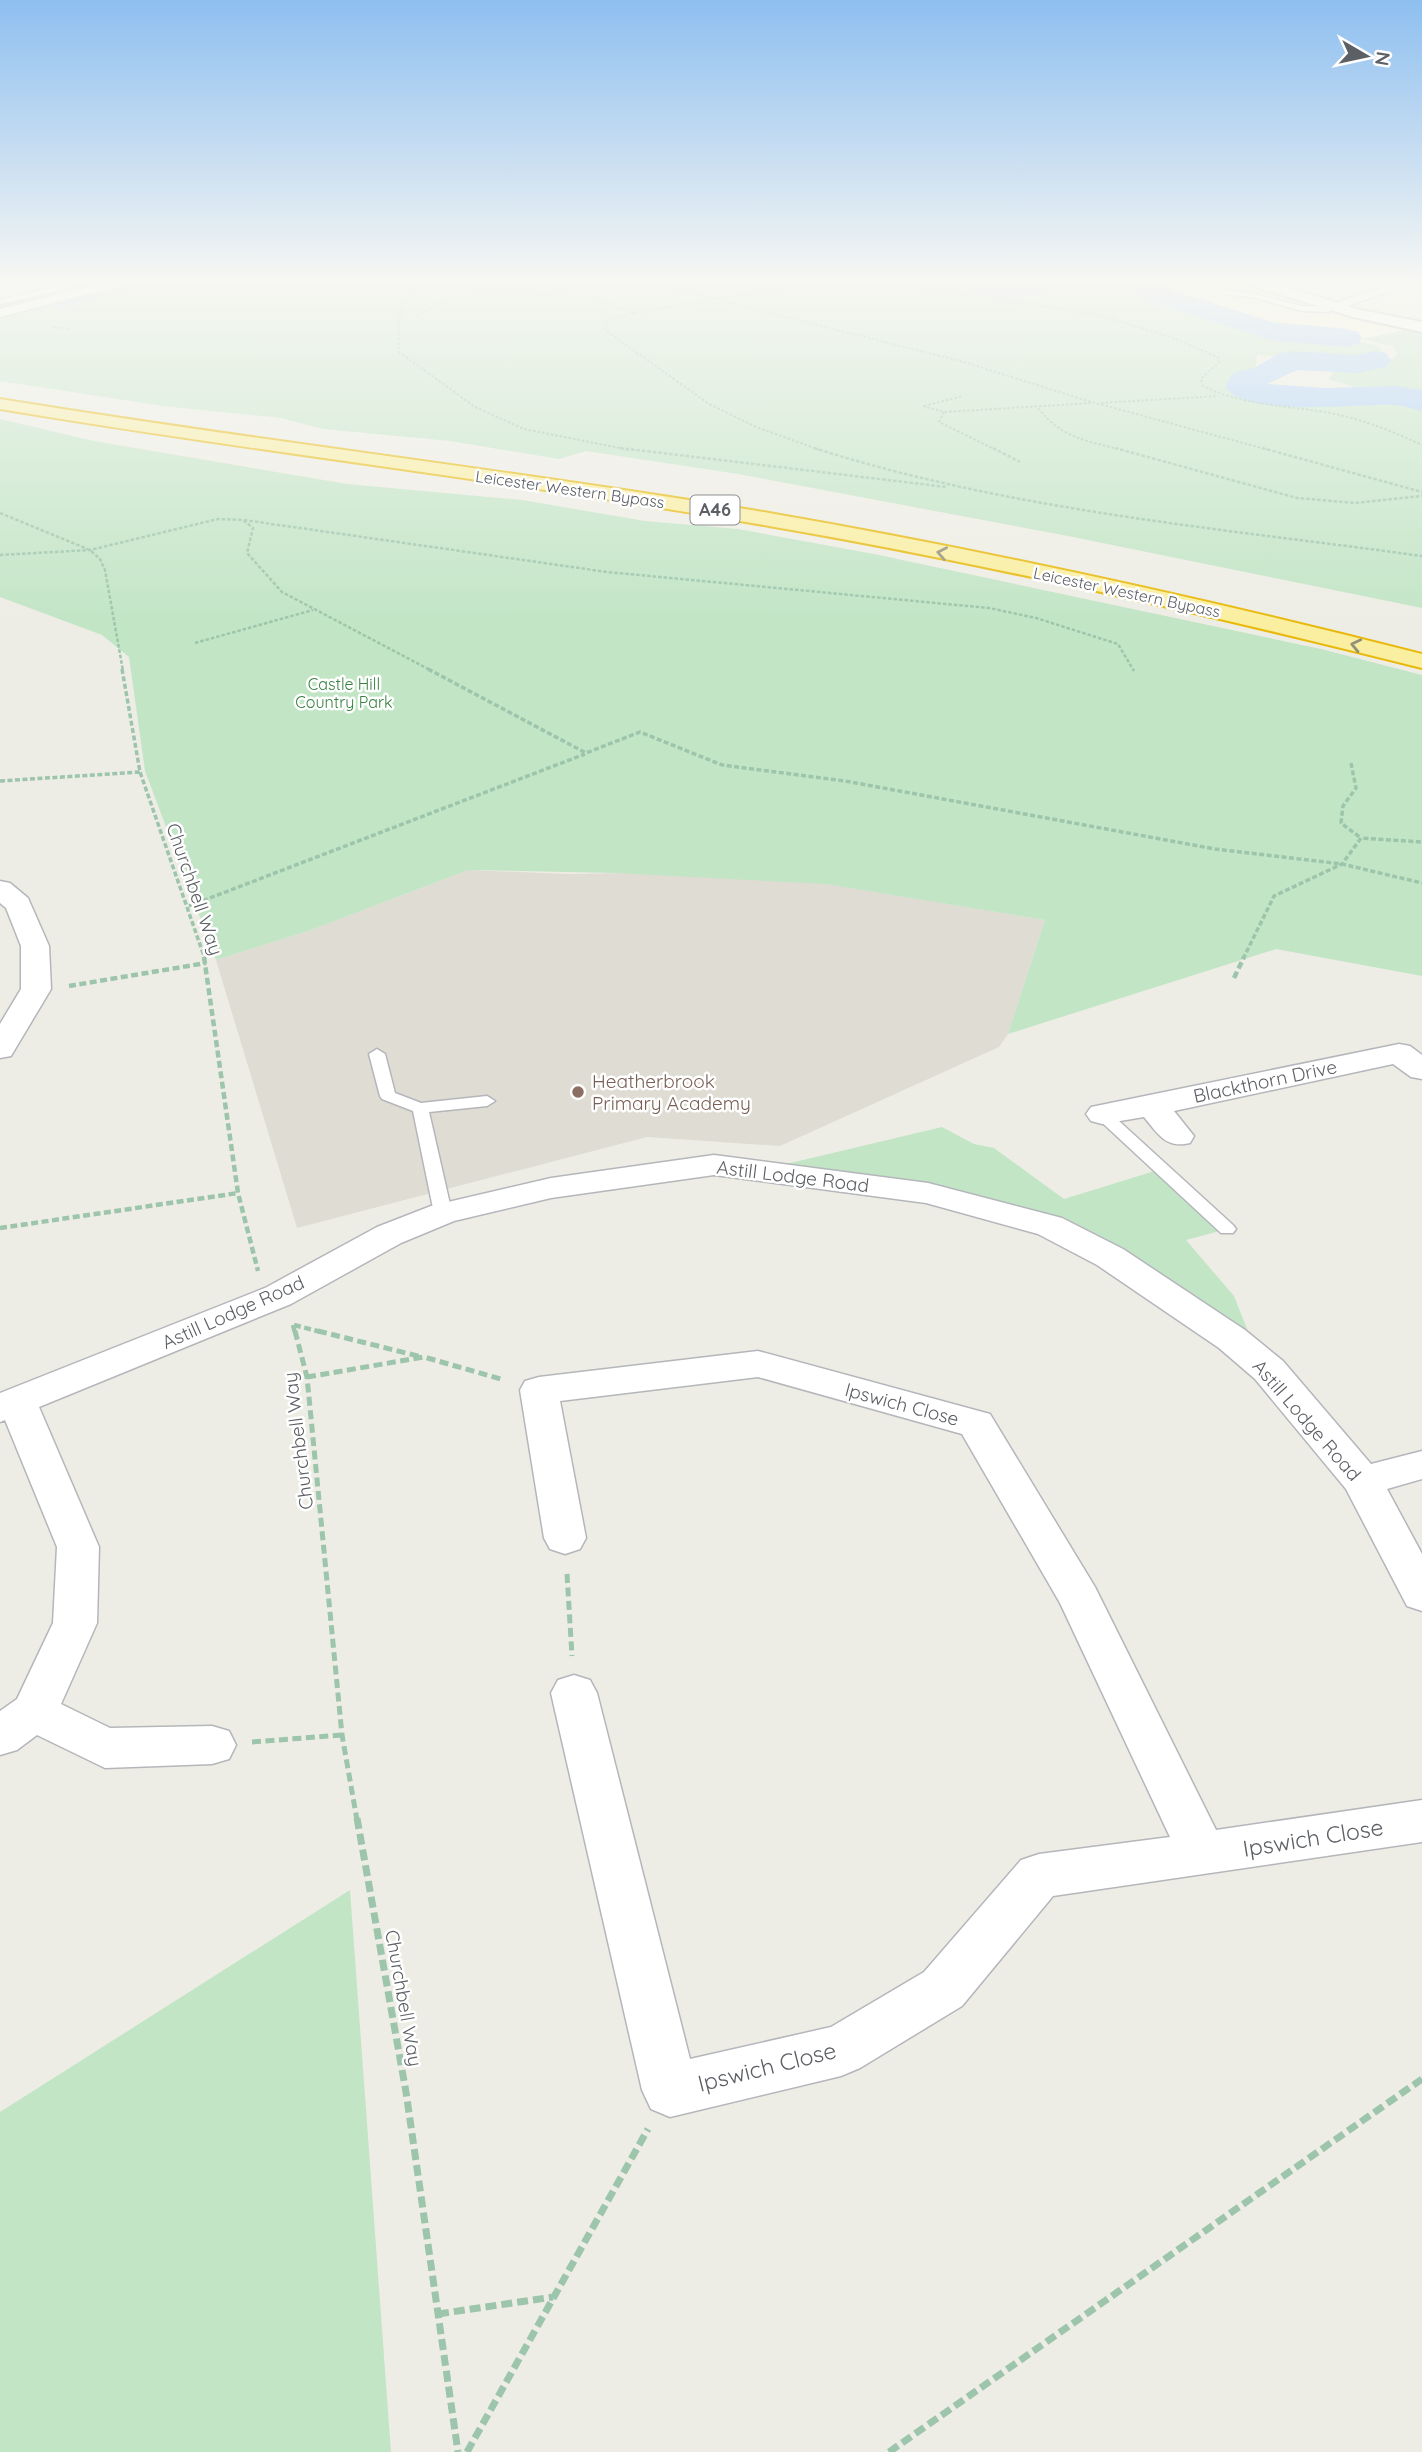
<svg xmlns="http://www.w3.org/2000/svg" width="1422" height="2452" font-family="Quicksand,sans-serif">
	<rect width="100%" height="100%" fill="#eeede5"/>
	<!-- commercial -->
	<path fill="#fcf8dc" d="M 1141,280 L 1235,280 L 1328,310 L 1406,330 L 1361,339 L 1296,333 L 1260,324 L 1165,293 L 1156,284 Z"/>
	<!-- education -->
	<path fill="#dedcd3" d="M 468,870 L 569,874 L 685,872 L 805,880 L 1045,920 L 1008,1034 L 999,1047 L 780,1146 L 647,1137 L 297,1228 L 216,960 L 311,930 Z"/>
	<!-- green -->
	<path fill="#c2e5c6" d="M 131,280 L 967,280 L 972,284 L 969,280 L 1045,280 L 1033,287 L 1017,288 C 1037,291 1043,281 1060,280 C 1089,277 1121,277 1148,287 L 1153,295 C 1196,307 1239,324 1283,333 C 1317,340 1345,336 1380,347 L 1381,354 C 1366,369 1336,364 1317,360 C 1309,359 1302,353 1295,353 C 1281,353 1272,359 1257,354 L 1254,392 L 1413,397 L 1422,402 L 1422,608 L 1068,536 L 738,474 L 586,451 L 559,459 L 450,441 L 323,429 L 281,418 L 163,406 L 0,381 L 0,318 L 112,288 L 105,288 Z
		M 1406,330 L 1422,333 L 1422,396 L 1354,387 L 1328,379 L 1337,368 C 1358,367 1382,370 1398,354 L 1392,346 L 1361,339 Z
		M 0,419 L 94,441 L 347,484 L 522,500 L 645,521 L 738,529 L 874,554 L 1321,649 L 1422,675 L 1422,976 L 1276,949 L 1008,1034 L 1045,920 L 826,884 L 615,873 L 468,870 L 311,930 L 216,960 L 145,771 L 129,657 L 102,635 L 0,597 Z
		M 942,1127 L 974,1144 L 994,1148 L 1064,1199 L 1161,1169 L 1227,1229 L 1186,1240 L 1234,1296 L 1258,1357 L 1050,1226 L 757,1171 Z
		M 350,1890 L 391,2452 L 0,2452 L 0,2112 Z"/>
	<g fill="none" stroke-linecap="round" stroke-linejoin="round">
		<!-- stream -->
		<path stroke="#a8cffb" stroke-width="5" d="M 114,290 L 145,280
			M 60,305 L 103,293
			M 0,308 L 46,298"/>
		<!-- river -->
		<path fill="#a8cffb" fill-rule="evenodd" d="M 955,280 L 1059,280 C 1043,303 972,304 955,280 Z
			M 1121,280 L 1158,280 L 1174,291 L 1273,322 L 1347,329 L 1358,332 L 1362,338 L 1358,344 L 1347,347 L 1270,340 L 1154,303 C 1147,300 1146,297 1141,292 C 1134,286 1127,288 1121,280 Z
			M 1291,351 L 1357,355 L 1375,351 L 1386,353 L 1391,360 L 1386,367 L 1357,373 L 1297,370 L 1267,384 L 1325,388 L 1396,386 L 1422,390 L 1422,411 C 1413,409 1404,406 1395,405 C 1359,403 1247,419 1225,387 L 1233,373 L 1254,368 L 1280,353 Z"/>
		<!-- service casing -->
		<g stroke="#b5b6bb" stroke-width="3">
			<path id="service" d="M 85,280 L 94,280 L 58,291 L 0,304 L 0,300 Z
				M 1225,291 L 1252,293 L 1302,306 L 1334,307 L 1328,312 L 1302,311 L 1252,297 L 1223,294 Z
				M 377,1049 L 385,1054 L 395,1093 L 421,1103 L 487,1096 L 495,1101 L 487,1106 L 429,1112 L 452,1213 L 449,1217 L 443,1218 L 434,1213 L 413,1111 L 382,1099 L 380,1096 L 369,1054 Z
				M 1102,1109 L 1108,1111 L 1233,1225 L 1236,1229 L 1233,1233 L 1221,1233 L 1096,1117 L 1094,1114 L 1096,1111 Z"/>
		</g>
		<!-- minor casing -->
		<g stroke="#b5b6bb" stroke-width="3">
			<path id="minor" d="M 113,280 L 133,280 L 131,283 L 0,317 L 0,309 Z
				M 1403,280 L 1422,280 L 1336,310 L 1326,310 L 1324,307 Z
				M 0,881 L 10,883 L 28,898 L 49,946 L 51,989 L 11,1056 L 0,1058 L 0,1024 L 21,989 L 21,946 L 6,908 L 0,903 Z
				M 1399,1044 L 1410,1046 L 1422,1055 L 1422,1079 L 1411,1077 L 1393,1064 L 1174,1111 L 1194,1136 L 1190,1143 C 1166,1149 1158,1134 1144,1117 L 1102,1124 L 1091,1121 L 1086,1114 L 1091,1107 Z
				M 714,1155 L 928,1183 L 1062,1218 L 1123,1249 L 1245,1330 L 1283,1361 L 1371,1464 L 1422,1451 L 1422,1479 L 1387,1489 L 1422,1554 L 1422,1611 L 1407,1606 L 1346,1489 L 1255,1379 L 1219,1348 L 1097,1265 L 1038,1234 L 926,1203 L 714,1175 L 551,1198 L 454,1221 L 401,1243 L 291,1304 L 39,1407 L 99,1547 L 97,1623 L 61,1704 L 110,1728 L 212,1726 L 229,1731 L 236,1745 L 229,1759 L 212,1764 L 105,1768 L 37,1735 L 17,1750 L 0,1755 L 0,1711 L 17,1699 L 53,1623 L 57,1547 L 5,1420 L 0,1422 L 0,1393 L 265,1288 L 377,1227 L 431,1206 L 551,1178 Z
				M 758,1351 L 990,1414 L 1095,1587 L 1216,1830 L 1422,1800 L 1422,1842 L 1053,1896 L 962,2006 L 860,2068 L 841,2076 L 670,2117 L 651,2109 L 642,2090 L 551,1693 L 558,1680 L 574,1675 L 590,1680 L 597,1693 L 690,2059 L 831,2027 L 924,1972 L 1021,1860 L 1039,1854 L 1170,1837 L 1060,1603 L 962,1434 L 758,1377 L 560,1401 L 586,1538 L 580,1549 L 565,1554 L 550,1549 L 544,1538 L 520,1390 L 525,1381 L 539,1377 Z"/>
		</g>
		<!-- tertiary casing -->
		<g stroke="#b5b6bb" stroke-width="4">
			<path id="tertiary" d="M 1241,280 L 1262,280 L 1361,310 L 1422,322 L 1422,332 L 1353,317 L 1243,283 Z"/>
		</g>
		<!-- trunk casing -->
		<g stroke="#e8b90b" stroke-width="4">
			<path id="trunk" d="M 0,399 C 256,441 513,470 769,513 C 988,551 1206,599 1422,654 L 1422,668 C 1206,614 989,564 769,526 C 513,481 256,452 0,409 Z"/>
		</g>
		<!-- path-far5 -->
		<path stroke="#9cc5ab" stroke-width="2" stroke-dasharray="2.5 2" stroke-linecap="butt" d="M 403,280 L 597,300 L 634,313 L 606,321 L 605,330 L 709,404 L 756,427 L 820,450
			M 628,280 L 652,283
			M 420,281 C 398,301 397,324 399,352 L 475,407 L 524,429 L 630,450
			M 429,281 L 440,280
			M 651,283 L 727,286 L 887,284 L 914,287 L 1095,314 L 1171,337 L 1218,357 L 1219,362 L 1201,379 L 1203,386 C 1243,406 1286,405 1330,413 C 1362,419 1392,431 1422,445
			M 667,287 L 964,362 L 1088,401 L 1269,450
			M 634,313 L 781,288
			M 418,316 L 445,300 L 503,293
			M 53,327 L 70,329
			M 1101,403 L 1218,396
			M 923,406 L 944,412 L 1092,403
			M 924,406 L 963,396
			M 1038,408 C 1061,438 1087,441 1122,450
			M 944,412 L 939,422 L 996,450"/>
		<!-- path-far4 -->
		<path stroke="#9cc5ab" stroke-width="2.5" stroke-dasharray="3.5 2" stroke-linecap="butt" d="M 620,448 L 946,487
			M 814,448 C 1011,511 1219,528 1422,556
			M 993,448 L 1020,462
			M 1115,448 L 1297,498 L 1355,503 L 1422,496
			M 1262,448 L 1422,492
			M 0,513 L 90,550 L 100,559 L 105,570 L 123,671
			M 244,520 L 607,572 L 989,608 L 1036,618 L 1118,644 L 1134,671
			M 0,555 L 90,550 L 218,519 L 243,520 L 253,528 L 247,553 L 282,592 L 432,671
			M 195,643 L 313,610"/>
		<!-- path-far3 -->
		<path stroke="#9cc5ab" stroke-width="3.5" stroke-dasharray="5 2.5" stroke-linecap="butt" d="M 122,669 L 140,772 L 205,959
			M 428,669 L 586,753 L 640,732 L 722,765 L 845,781 L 1215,849 L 1342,864 L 1422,883
			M 1351,763 L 1356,788 L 1343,806 L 1341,823 L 1361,838
			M 0,781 L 140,772
			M 189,906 L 585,754
			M 1243,959 L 1274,896 L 1342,864 L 1361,838 L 1422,842"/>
		<!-- path-far2 -->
		<path stroke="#9cc5ab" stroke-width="4.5" stroke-dasharray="7 3.5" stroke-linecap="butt" d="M 204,957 L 238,1193 L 258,1271
			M 1234,978 L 1244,957
			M 69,986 L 206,963
			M 0,1228 L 238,1193
			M 293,1325 L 295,1333
			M 294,1325 L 325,1333"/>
		<!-- path-far1 -->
		<path stroke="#9cc5ab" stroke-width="5" stroke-dasharray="9 4.5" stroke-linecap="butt" d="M 295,1331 L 307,1377 L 342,1735 L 357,1820
			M 318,1331 L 422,1357
			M 307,1377 L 424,1357 L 504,1380
			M 567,1574 L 572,1656
			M 252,1742 L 342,1735"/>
		<!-- path -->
		<path stroke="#9cc5ab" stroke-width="7" stroke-dasharray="11 5" stroke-linecap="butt" d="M 357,1818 L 406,2092 L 458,2452
			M 438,2314 L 553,2297
			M 467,2452 L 648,2129
			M 889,2452 L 1422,2079"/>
		<!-- service -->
		<use href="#service" fill="#fff" fill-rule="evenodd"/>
		<!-- minor -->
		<use href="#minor" fill="#fff" fill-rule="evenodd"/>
		<!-- tertiary -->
		<use href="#tertiary" fill="#fff" fill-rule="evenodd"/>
		<!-- trunk -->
		<use href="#trunk" fill="#faefa0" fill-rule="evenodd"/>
	</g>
	<!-- one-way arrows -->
	<defs><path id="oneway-chevron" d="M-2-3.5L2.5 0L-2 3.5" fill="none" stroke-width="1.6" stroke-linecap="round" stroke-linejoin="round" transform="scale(1.75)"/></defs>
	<g stroke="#939179">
		<use href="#oneway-chevron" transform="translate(942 553) rotate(-169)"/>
		<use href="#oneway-chevron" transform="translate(1356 645) rotate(-167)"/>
	</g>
	<!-- sky -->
	<linearGradient id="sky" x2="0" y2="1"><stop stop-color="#8ebff0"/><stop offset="0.45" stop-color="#f7f7f3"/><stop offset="1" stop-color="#f7f7f3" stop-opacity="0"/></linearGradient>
	<rect width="1422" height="623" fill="url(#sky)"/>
	<!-- markers -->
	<circle fill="#8d6e63" stroke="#fff" stroke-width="2.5" cx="578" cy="1092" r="7"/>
	<g text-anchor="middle" stroke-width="5" stroke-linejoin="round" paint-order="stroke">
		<!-- far-street labels -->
		<g font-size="16" fill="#5c5f64" stroke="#fff">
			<text transform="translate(570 489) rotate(8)" y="6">Leicester Western Bypass</text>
			<text transform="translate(1127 592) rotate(12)" y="6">Leicester Western Bypass</text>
		</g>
		<!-- far-park labels -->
		<g font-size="16" fill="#388042" stroke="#fff">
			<text x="344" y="690">Castle Hill<tspan x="344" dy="18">Country Park</tspan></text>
		</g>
		<!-- shield labels -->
		<rect fill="#fff" stroke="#8d8f92" stroke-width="2" x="690.5" y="495.5" width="49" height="29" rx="5"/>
		<g font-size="18" font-weight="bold" fill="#5c5f64">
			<text x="715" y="516">A46</text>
		</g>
		<!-- street labels -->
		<g font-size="19" fill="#5c5f64" stroke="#fff">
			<text transform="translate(195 889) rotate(71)" y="7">Churchbell Way</text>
			<text transform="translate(1265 1081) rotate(-12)" y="7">Blackthorn Drive</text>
			<text transform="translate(793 1176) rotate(7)" y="7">Astill Lodge Road</text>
			<text transform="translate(233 1312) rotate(-24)" y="7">Astill Lodge Road</text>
			<text transform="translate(902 1404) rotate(15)" y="7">Ipswich Close</text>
			<text transform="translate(1307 1420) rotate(49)" y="7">Astill Lodge Road</text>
			<text transform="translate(298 1441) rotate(-97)" y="7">Churchbell Way</text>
			<text transform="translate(404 1998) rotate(80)" y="7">Churchbell Way</text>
		</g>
		<!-- education labels -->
		<g font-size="19" fill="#785e54" stroke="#fff" text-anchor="start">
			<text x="592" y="1088">Heatherbrook<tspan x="592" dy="22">Primary Academy</tspan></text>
		</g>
		<!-- near-street labels -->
		<g font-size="23" fill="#5c5f64" stroke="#fff">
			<text transform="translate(1313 1838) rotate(-9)" y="8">Ipswich Close</text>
			<text transform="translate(767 2067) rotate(-14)" y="8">Ipswich Close</text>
		</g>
	</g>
	<!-- north arrow -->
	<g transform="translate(1366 56) rotate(99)" stroke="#ffffff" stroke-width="5" paint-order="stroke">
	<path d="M0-5L12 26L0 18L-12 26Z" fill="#5c5f64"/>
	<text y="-10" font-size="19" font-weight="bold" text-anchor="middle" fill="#5c5f64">N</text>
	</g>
</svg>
